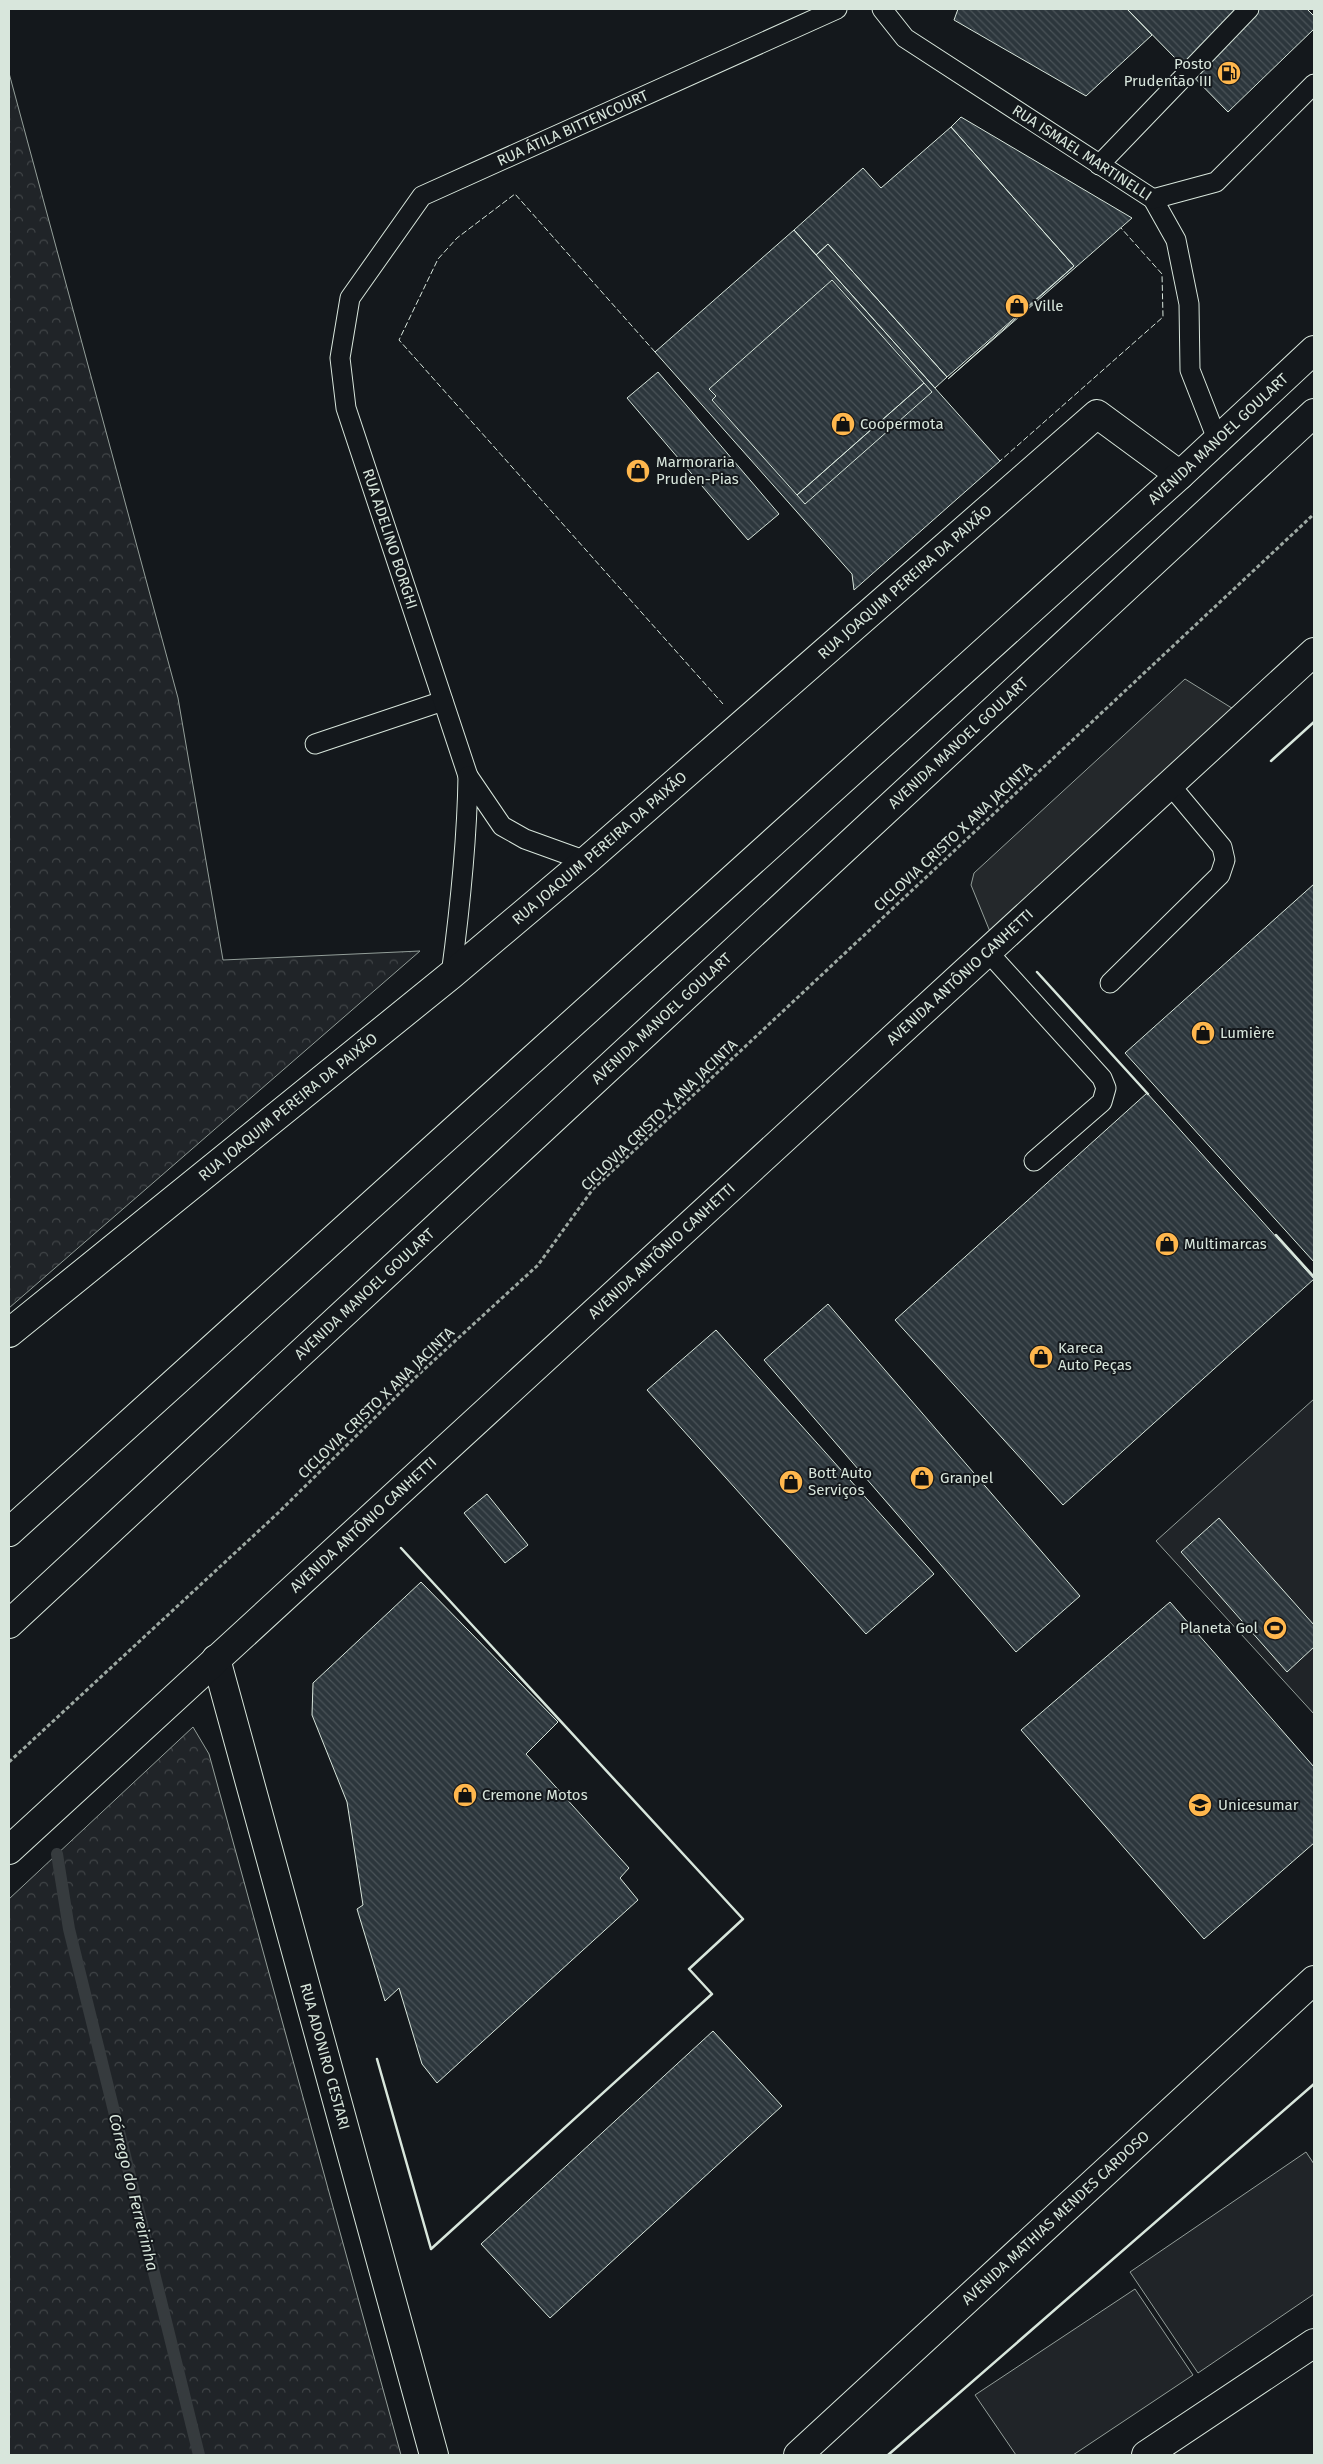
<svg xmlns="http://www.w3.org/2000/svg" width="1323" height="2464" font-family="'Fira Sans',sans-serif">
	<defs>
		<pattern id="forest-crowns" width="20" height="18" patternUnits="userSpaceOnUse" patternTransform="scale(1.25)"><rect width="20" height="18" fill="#202428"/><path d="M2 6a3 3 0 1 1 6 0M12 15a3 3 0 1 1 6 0" fill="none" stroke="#404447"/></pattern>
		<pattern id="building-back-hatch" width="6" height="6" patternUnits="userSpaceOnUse" patternTransform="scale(1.25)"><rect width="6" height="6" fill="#2c363c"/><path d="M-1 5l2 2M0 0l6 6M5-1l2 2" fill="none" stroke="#4a5358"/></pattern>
	</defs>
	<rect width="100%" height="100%" fill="#14181c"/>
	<!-- green -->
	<path fill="#202428" stroke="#939e99" d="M 1314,1399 L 1314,1714 L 1156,1541 Z
		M 1306,2152 L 1314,2164 L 1314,2294 L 1198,2373 L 1130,2272 Z
		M 1135,2289 L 1193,2375 L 1073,2455 L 1016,2455 L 975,2395 Z"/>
	<!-- forest -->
	<path fill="url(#forest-crowns)" stroke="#939e99" d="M 9,73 L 178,698 L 223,960 L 420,951 L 9,1308 Z
		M 193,1727 L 209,1754 L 401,2455 L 9,2455 L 9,1899 Z"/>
	<!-- parking -->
	<path fill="#24282b" stroke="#939e99" d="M 1185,679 L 1243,715 L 995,944 L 971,885 L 974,873 Z"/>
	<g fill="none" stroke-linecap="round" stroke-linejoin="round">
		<!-- stream -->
		<path stroke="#363b3e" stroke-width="12" d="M 57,1854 L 69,1929 L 199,2455"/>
	</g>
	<!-- building -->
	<path fill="url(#building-back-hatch)" stroke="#d8e6dc" d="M 958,9 L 1127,9 L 1152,35 L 1086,96 L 954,20 Z
		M 1127,9 L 1307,9 L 1314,16 L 1314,29 L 1228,112 Z
		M 961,117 L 1132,218 L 948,379 L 1074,266 L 951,127 Z
		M 951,127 L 1074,266 L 947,377 L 828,244 L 816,255 L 794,230 L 863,168 L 881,188 Z
		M 794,230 L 1000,461 L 854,590 L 852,574 L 655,352 Z
		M 828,244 L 947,377 L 935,388 L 816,255 Z
		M 832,280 L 924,383 L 797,495 L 712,400 L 716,396 L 709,389 Z
		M 658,372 L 779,514 L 748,540 L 627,398 Z
		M 924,383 L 932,392 L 805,504 L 797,495 Z
		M 1314,884 L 1314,1262 L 1125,1053 Z
		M 1147,1093 L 1314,1279 L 1063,1505 L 895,1320 Z
		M 828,1304 L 1080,1596 L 1016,1652 L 764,1360 Z
		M 716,1330 L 934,1574 L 866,1634 L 647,1390 Z
		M 487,1494 L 528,1545 L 505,1563 L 464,1513 Z
		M 1219,1518 L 1314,1625 L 1314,1647 L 1287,1672 L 1181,1552 Z
		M 421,1582 L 558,1722 L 526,1754 L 629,1868 L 620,1878 L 638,1900 L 437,2083 L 422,2064 L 399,1988 L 385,2001 L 357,1909 L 363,1905 L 347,1802 L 312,1715 L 313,1683 Z
		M 1170,1602 L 1314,1767 L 1314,1843 L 1204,1939 L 1021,1730 Z
		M 713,2031 L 782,2106 L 550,2318 L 481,2244 Z"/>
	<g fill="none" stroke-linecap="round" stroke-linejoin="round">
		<!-- service casing -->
		<g stroke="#d8e6dc" stroke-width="21">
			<g id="service">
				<path id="s1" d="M 882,9 L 905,38 L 1153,199 L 1176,240 L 1189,304 L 1190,370 L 1217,439"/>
				<path d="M 1099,165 L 1249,9"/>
				<path d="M 1153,199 L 1216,182 L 1314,84"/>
				<path d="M 315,744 L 443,701"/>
				<path id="s2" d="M 468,776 L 346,408 L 340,358 L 350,298 L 422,196 L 837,9"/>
				<path d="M 988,952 L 1102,1078 L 1106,1088 L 1102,1102 L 1034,1161"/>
				<path d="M 451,975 C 460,908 467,843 468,776 L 502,826 L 525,839 L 586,861"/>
				<path d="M 1110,983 L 1220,875 L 1225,860 L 1222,847 L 1171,786"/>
			</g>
		</g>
		<!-- minor casing -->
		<g stroke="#d8e6dc" stroke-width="30">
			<g id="minor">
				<path id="s3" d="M 216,1659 L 434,2455"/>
				<path id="s4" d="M 798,2455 L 1314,1980"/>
				<path d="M 1146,2455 L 1314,2343"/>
			</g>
		</g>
		<!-- tertiary casing -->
		<g stroke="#d8e6dc" stroke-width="30">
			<g id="tertiary">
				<path id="s5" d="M 9,1333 L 451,975 L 586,861 L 1097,414 L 1180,475"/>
				<path id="s6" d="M 9,1850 L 1314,652"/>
			</g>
		</g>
		<!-- secondary casing -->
		<g stroke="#d8e6dc" stroke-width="30">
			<g id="secondary">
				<path id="s7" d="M 9,1532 L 1180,475 L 1314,350"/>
				<path id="s8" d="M 9,1624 L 1314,413"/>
			</g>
		</g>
		<!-- path -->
		<path stroke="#9da8a2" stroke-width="3" stroke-dasharray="4 2.5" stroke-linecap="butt" d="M 9,1762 L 278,1513 L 418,1375 L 538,1265 L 593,1189 L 1314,514"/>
		<!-- service -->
		<use href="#service" stroke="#14181c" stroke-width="19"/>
		<!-- minor -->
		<use href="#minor" stroke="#14181c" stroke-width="28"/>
		<!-- tertiary -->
		<use href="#tertiary" stroke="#14181c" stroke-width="28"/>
		<!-- secondary -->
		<use href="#secondary" stroke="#14181c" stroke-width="28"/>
		<!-- fence -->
		<path stroke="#d8e6dc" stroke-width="1" stroke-dasharray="6 2.5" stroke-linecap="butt" d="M 655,352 L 515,194 L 457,238 L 438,259 L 399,340 L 723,704
			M 998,459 L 1000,461 L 1163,317 L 1162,274 L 1121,228"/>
		<!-- wall -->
		<path stroke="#d8e6dc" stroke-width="2.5" d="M 1271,761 L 1314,722
			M 1037,972 L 1148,1094
			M 1276,1235 L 1314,1277
			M 377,2059 L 431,2249 L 712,1994 L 689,1969 L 743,1919 L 401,1548
			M 888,2455 L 1314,2084"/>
	</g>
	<!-- icons -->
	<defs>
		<g id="fuel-disc" transform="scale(1.25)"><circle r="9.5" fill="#ffb74d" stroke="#14181c"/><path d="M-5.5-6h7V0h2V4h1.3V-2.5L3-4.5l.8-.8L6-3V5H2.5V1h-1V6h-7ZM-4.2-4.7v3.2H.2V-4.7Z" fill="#111"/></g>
		<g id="shop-disc" transform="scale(1.25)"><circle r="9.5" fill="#ffb74d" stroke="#14181c"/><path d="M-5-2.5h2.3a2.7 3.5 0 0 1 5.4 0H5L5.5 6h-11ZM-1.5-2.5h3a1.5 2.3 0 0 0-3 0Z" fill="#111"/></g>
		<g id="stadium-disc" transform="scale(1.25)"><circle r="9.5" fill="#ffb74d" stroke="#14181c"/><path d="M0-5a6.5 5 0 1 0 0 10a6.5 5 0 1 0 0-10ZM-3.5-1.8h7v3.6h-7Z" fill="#111"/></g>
		<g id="school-disc" transform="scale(1.25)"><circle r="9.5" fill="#ffb74d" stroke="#14181c"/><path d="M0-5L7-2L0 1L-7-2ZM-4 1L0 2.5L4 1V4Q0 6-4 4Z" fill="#111"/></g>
	</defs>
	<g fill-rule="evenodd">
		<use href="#fuel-disc" x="1229" y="73"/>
		<use href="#shop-disc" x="1017" y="306"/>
		<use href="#shop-disc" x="843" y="424"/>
		<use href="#shop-disc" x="638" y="471"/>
		<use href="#shop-disc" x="1203" y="1033"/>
		<use href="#shop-disc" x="1167" y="1244"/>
		<use href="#shop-disc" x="1041" y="1357"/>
		<use href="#shop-disc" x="922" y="1478"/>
		<use href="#shop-disc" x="791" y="1482"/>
		<use href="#stadium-disc" x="1275" y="1628"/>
		<use href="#shop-disc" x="465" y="1795"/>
		<use href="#school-disc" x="1200" y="1805"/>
	</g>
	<g text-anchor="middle" stroke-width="4" stroke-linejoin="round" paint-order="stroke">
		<!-- poi labels -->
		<g font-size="15" fill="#d8e6dc" stroke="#14181c" text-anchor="start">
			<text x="1212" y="69" text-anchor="end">Posto<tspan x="1212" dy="17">Prudentão III</tspan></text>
			<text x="1034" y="311">Ville</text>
			<text x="860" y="429">Coopermota</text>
			<text x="656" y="467">Marmoraria<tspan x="656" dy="17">Pruden-Pias</tspan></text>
			<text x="1220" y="1038">Lumière</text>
			<text x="1184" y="1249">Multimarcas</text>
			<text x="1058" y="1353">Kareca<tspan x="1058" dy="17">Auto Peças</tspan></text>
			<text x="808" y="1478">Bott Auto<tspan x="808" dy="17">Serviços</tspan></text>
			<text x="940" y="1483">Granpel</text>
			<text x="1258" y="1633" text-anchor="end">Planeta Gol</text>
			<text x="482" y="1800">Cremone Motos</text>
			<text x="1218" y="1810">Unicesumar</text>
		</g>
		<!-- street labels -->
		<g font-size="15" fill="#d8e6dc" stroke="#14181c">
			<text dy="5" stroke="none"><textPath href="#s2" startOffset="789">RUA ÁTILA BITTENCOURT</textPath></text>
			<text dy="5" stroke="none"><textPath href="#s1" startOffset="248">RUA ISMAEL MARTINELLI</textPath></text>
			<text dy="5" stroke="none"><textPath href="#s7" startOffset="1630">AVENIDA MANOEL GOULART</textPath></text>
			<text transform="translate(390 539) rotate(72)" y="5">RUA ADELINO BORGHI</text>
			<text dy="5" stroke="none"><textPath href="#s5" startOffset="1169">RUA JOAQUIM PEREIRA DA PAIXÃO</textPath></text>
			<text dy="5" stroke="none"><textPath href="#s8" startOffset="1295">AVENIDA MANOEL GOULART</textPath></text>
			<text transform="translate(953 837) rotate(-43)" y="5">CICLOVIA CRISTO X ANA JACINTA</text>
			<text dy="5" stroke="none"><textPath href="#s5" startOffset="764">RUA JOAQUIM PEREIRA DA PAIXÃO</textPath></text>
			<text dy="5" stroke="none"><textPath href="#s6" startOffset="1291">AVENIDA ANTÔNIO CANHETTI</textPath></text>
			<text dy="5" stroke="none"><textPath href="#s8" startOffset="890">AVENIDA MANOEL GOULART</textPath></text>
			<text dy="5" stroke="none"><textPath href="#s5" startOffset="359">RUA JOAQUIM PEREIRA DA PAIXÃO</textPath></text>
			<text transform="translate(659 1115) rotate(-44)" y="5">CICLOVIA CRISTO X ANA JACINTA</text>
			<text dy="5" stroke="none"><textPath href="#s6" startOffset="886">AVENIDA ANTÔNIO CANHETTI</textPath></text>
			<text dy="5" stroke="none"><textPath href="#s8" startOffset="485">AVENIDA MANOEL GOULART</textPath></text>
			<text transform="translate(376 1403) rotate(-44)" y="5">CICLOVIA CRISTO X ANA JACINTA</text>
			<text dy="5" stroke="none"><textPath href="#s6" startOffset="481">AVENIDA ANTÔNIO CANHETTI</textPath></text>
			<text dy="5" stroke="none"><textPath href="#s3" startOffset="412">RUA ADONIRO CESTARI</textPath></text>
			<text dy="5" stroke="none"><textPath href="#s4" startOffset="350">AVENIDA MATHIAS MENDES CARDOSO</textPath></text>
		</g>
		<!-- water labels -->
		<g font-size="16" font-style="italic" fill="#d8e6dc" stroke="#14181c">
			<text transform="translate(134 2192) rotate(76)" y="6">Córrego do Ferreirinha</text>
		</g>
	</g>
	<!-- border -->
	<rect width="1323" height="2464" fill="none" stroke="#d8e6dc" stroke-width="20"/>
</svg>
